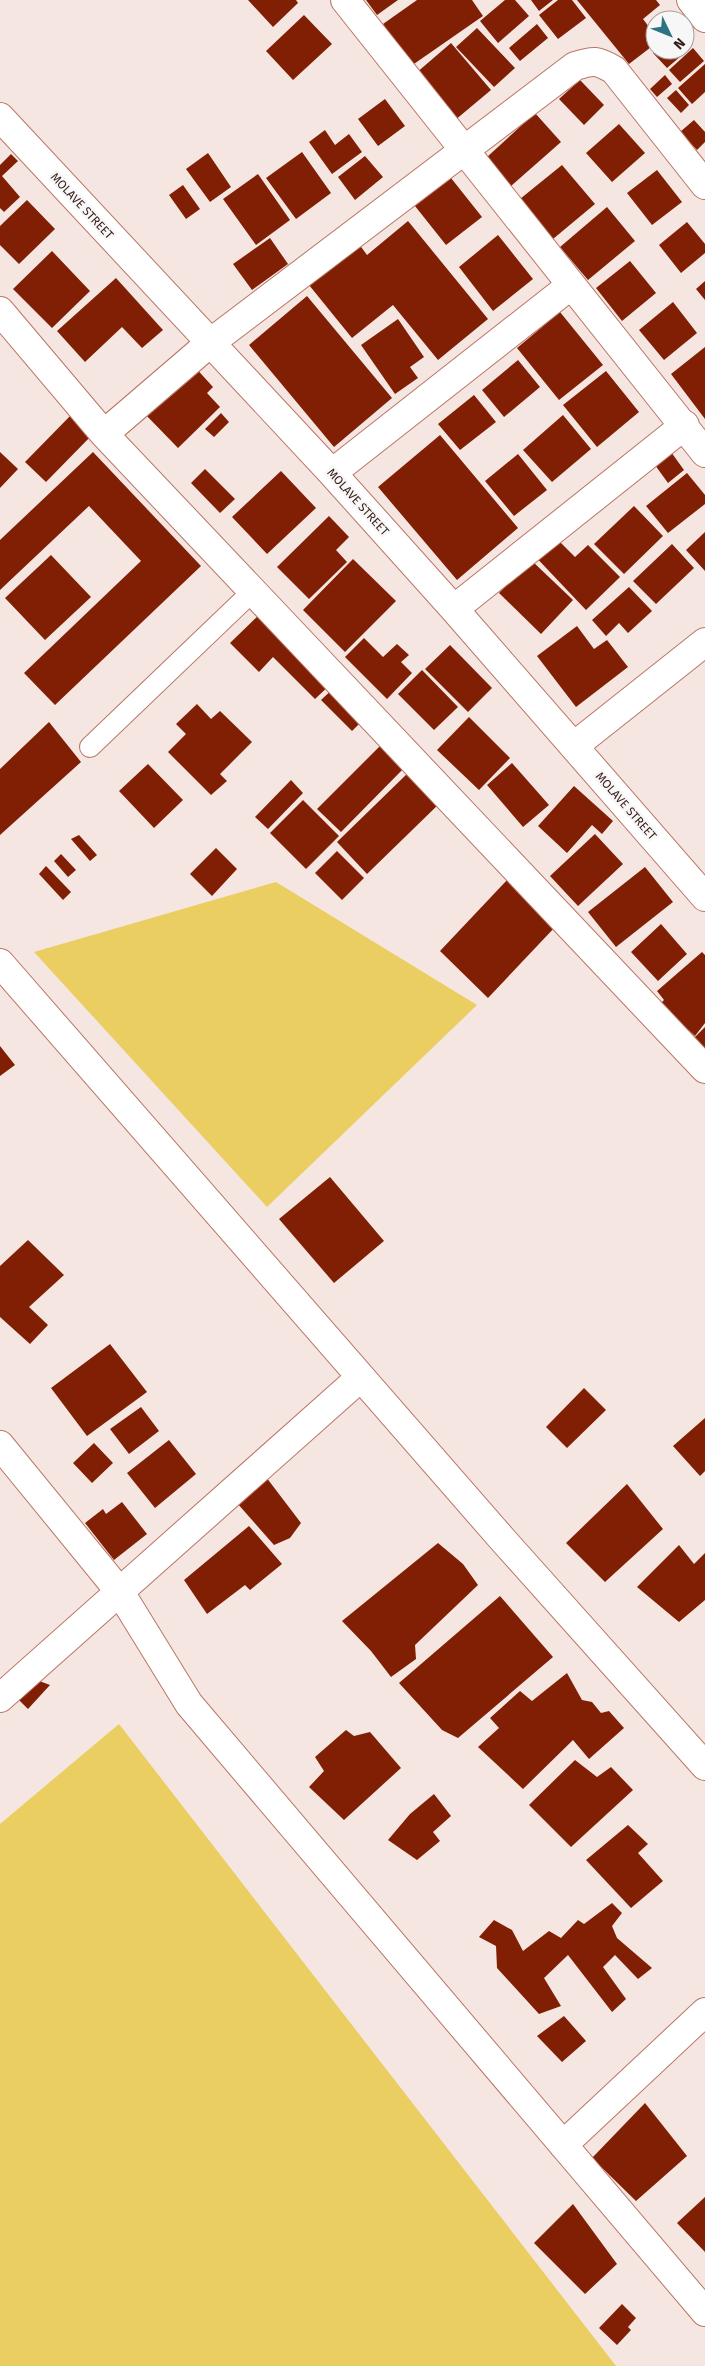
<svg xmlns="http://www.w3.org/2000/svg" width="705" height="2366" font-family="'Fira Sans',sans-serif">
	<rect width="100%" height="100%" fill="#f5e6e2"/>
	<!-- green -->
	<path fill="#eace62" d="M 276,882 L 477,1005 L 267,1207 L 34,952 Z
		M 119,1724 L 616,2366 L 0,2366 L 0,1824 Z"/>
	<!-- building -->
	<path fill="#801f04" d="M 248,0 L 296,0 L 298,3 L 273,27 Z
		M 366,0 L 398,0 L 377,15 Z
		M 417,0 L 472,0 L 483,16 L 411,66 L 383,24 Z
		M 505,0 L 515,0 L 529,16 L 498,43 L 480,21 Z
		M 531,0 L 553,0 L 539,11 Z
		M 558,0 L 572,0 L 586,18 L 558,39 L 539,15 Z
		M 577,0 L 656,0 L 660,5 L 643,19 L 655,35 L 655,44 L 629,64 Z
		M 304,15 L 332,44 L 293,80 L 266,51 Z
		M 537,24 L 548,38 L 520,61 L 509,48 Z
		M 477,28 L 515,68 L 494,87 L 456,47 Z
		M 451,43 L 491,90 L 454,121 L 415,74 Z
		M 685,47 L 688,50 L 667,68 L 653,53 L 657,50 L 685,50 Z
		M 693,48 L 704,61 L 680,82 L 669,70 Z
		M 705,64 L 705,92 L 692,104 L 678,88 Z
		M 665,75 L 672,84 L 657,97 L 650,89 Z
		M 580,80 L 604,105 L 584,125 L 559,99 Z
		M 676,90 L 689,105 L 681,113 L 667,98 Z
		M 385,99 L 405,126 L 378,146 L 358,119 Z
		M 535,113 L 561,142 L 511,186 L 486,158 Z
		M 694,120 L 705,132 L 705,142 L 697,150 L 680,132 Z
		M 619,124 L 645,153 L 612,182 L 586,153 Z
		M 325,130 L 335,145 L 349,134 L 362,152 L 332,174 L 309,142 Z
		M 302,152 L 331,193 L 296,219 L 266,178 Z
		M 208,153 L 231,187 L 210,202 L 186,169 Z
		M 11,154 L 18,161 L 2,176 L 20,197 L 4,212 L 0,208 L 0,165 Z
		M 365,156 L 383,177 L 355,200 L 338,177 Z
		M 562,165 L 595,204 L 553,239 L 520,199 Z
		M 657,170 L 682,202 L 652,225 L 627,193 Z
		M 258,174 L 290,220 L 256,245 L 223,199 Z
		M 451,178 L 482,217 L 446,245 L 415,206 Z
		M 183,185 L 200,209 L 186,219 L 169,195 Z
		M 27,200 L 55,229 L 19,264 L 0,245 L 0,226 Z
		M 607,207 L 635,241 L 588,280 L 560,247 Z
		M 408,221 L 488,319 L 438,360 L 393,305 L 352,338 L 309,285 L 359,244 L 367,255 Z
		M 687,222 L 705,244 L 705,253 L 681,273 L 659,245 Z
		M 498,235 L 533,279 L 493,311 L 459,267 Z
		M 270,238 L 288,264 L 252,290 L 233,264 Z
		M 52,251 L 90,291 L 52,328 L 13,289 Z
		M 630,261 L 656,293 L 622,321 L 596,288 Z
		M 116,278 L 163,330 L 142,348 L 122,327 L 85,362 L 57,331 Z
		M 705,281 L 705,300 L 696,289 Z
		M 307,296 L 392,398 L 334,447 L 249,345 Z
		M 673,302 L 697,333 L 664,360 L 639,330 Z
		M 560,312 L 603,365 L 559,400 L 517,348 Z
		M 398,319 L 424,357 L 410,367 L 418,378 L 395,394 L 361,345 Z
		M 705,347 L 705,419 L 671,374 Z
		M 518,360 L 540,387 L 504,417 L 482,390 Z
		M 193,365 L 213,387 L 207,393 L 220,407 L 178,448 L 144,413 Z
		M 606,371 L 639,412 L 597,447 L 563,405 Z
		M 474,395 L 496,422 L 460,450 L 438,424 Z
		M 221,413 L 229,422 L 214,437 L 205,429 Z
		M 72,414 L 92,435 L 46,482 L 25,462 Z
		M 563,415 L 591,449 L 552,482 L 523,450 Z
		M 440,435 L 518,528 L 457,580 L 378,487 Z
		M 0,452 L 18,469 L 0,488 Z
		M 93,452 L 201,566 L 55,705 L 24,673 L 141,561 L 89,506 L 0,590 L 0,540 Z
		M 671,452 L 684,470 L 668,483 L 655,465 Z
		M 518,454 L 547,490 L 514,516 L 485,481 Z
		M 205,469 L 235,499 L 220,513 L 191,483 Z
		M 281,471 L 316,508 L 267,554 L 232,517 Z
		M 687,473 L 705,495 L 705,504 L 668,533 L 646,506 Z
		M 634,506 L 663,536 L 624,574 L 594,544 Z
		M 329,516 L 349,537 L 336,550 L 347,562 L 309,599 L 277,567 Z
		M 550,532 L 575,557 L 588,545 L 620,577 L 586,610 L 530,551 Z
		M 705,532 L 705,571 L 686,550 Z
		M 672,544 L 694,568 L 656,604 L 633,581 Z
		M 51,555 L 91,597 L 45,640 L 5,598 Z
		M 353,559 L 396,601 L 345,652 L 303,610 Z
		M 531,560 L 573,600 L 541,634 L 499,593 Z
		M 629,587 L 652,611 L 628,633 L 619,623 L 606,636 L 592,620 Z
		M 263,611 L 333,682 L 315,699 L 273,657 L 259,672 L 230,643 Z
		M 577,626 L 594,649 L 607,640 L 628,667 L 576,707 L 537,656 Z
		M 364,638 L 383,657 L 397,644 L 409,655 L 401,662 L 412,673 L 387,699 L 345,657 Z
		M 450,645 L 492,688 L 468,712 L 425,669 Z
		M 422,670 L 458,707 L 434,730 L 398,694 Z
		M 336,686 L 366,717 L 352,731 L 321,700 Z
		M 197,704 L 211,719 L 220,711 L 252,742 L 220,774 L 227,781 L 211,795 L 168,752 L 186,734 L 176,724 Z
		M 469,717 L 510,758 L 479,790 L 437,750 Z
		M 49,722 L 81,762 L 0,835 L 0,769 Z
		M 384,742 L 407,765 L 341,832 L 317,809 Z
		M 512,763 L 549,805 L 523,827 L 487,785 Z
		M 148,764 L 183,800 L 154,828 L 119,791 Z
		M 411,770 L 442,801 L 367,874 L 337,842 Z
		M 291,780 L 303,793 L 268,829 L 255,817 Z
		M 574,786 L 613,821 L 602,834 L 592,825 L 567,853 L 538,826 Z
		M 303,800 L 339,836 L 306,869 L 270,833 Z
		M 595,834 L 623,864 L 578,906 L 550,876 Z
		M 79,835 L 97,855 L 90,861 L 71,839 Z
		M 216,848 L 237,869 L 212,896 L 190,874 Z
		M 337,851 L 364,878 L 342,900 L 315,873 Z
		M 61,854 L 76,870 L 68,877 L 54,861 Z
		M 46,866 L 71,892 L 63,900 L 39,874 Z
		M 645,867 L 673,902 L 616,947 L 588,912 Z
		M 508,879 L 556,926 L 488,998 L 440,951 Z
		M 661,924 L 687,954 L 658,981 L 631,952 Z
		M 702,952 L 705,955 L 705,1023 L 695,1036 L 660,1004 L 664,1000 L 657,991 Z
		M 705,1027 L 705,1060 L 688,1044 Z
		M 0,1046 L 15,1065 L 0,1076 Z
		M 330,1177 L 384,1241 L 334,1283 L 279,1219 Z
		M 28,1240 L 64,1275 L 29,1307 L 48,1325 L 30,1344 L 0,1317 L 0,1266 Z
		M 110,1344 L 147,1392 L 87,1436 L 51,1388 Z
		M 584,1388 L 606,1410 L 567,1448 L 546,1427 Z
		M 141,1407 L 159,1431 L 129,1454 L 110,1429 Z
		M 705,1418 L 705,1471 L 700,1476 L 673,1446 Z
		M 169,1440 L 196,1474 L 155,1508 L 127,1473 Z
		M 94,1443 L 113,1463 L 92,1483 L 73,1463 Z
		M 266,1477 L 301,1523 L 290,1538 L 274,1545 L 237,1503 L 254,1491 Z
		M 627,1484 L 663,1529 L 605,1582 L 566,1543 Z
		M 122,1502 L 147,1534 L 114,1560 L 85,1523 L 103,1509 L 106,1514 Z
		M 249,1526 L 282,1564 L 250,1590 L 245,1585 L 207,1614 L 184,1580 Z
		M 438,1543 L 463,1564 L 478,1585 L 415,1645 L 416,1659 L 391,1677 L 371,1651 L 342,1621 Z
		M 679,1545 L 694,1564 L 705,1553 L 705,1600 L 679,1622 L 637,1587 Z
		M 500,1596 L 553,1657 L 458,1738 L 442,1730 L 399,1683 Z
		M 567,1673 L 582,1700 L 592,1702 L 601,1713 L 609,1711 L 624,1728 L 589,1759 L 573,1740 L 523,1789 L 478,1747 L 499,1728 L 490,1718 L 520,1691 L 532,1701 Z
		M 34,1679 L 50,1685 L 28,1709 L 17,1698 Z
		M 346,1730 L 354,1736 L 370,1732 L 401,1768 L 344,1820 L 309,1787 L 324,1771 L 315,1757 Z
		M 575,1760 L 597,1777 L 611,1767 L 633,1790 L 571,1847 L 529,1805 Z
		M 434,1794 L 451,1816 L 433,1832 L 440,1841 L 417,1860 L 388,1840 L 410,1814 Z
		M 628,1825 L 648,1844 L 638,1853 L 663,1881 L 631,1908 L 586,1860 Z
		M 612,1903 L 622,1913 L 612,1926 L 617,1938 L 652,1968 L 638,1979 L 615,1955 L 603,1967 L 626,1999 L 612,2012 L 568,1955 L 544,1978 L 561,2006 L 539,2014 L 497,1968 L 496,1946 L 479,1937 L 494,1920 L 512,1930 L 523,1951 L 549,1931 L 561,1938 L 578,1920 L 584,1924 Z
		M 564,2016 L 586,2041 L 562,2062 L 537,2036 Z
		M 645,2103 L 687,2156 L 636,2201 L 592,2158 Z
		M 705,2197 L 705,2252 L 677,2223 Z
		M 573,2204 L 617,2264 L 585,2294 L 534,2243 Z
		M 622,2304 L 636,2318 L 628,2327 L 631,2330 L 617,2345 L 599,2328 Z"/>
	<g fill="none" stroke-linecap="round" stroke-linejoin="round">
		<!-- lane casing -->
		<g stroke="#ba7665" stroke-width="22">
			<path id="lane" d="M 90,747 L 253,591"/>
		</g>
		<!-- street casing -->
		<g stroke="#ba7665" stroke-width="30">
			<path id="street" d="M 345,0 L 705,453
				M 691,0 L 705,18
				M 0,117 L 332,473 L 454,609 L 705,897
				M 0,311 L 104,434 L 705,1069
				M 104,434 L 210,343 L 575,66 C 594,60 597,60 614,70 L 705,185
				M 332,473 L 570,286
				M 454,609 L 685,425
				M 574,746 L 705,642
				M 0,963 L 503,1540 L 705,1766
				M 0,1445 L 120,1592 L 189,1704 L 705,2312
				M 0,1698 L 361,1377
				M 563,2145 L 705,2012"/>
		</g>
		<!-- lane -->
		<use href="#lane" stroke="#fff" stroke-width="20"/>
		<!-- street -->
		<use href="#street" stroke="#fff" stroke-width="28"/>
	</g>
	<g text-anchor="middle" stroke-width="5" stroke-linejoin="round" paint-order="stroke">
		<!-- street labels -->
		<g font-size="12" fill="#371c15" stroke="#f7f7f7">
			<text transform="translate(82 206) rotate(47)" y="4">MOLAVE STREET</text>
			<text transform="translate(358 502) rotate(48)" y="4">MOLAVE STREET</text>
			<text transform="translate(626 806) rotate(49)" y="4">MOLAVE STREET</text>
		</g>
	</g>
	<!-- north arrow -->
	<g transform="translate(670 35) rotate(133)"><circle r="24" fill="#f7f7f7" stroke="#aa9f9d"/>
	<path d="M0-4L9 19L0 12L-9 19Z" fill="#2e7382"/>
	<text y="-8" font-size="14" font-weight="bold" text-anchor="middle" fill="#371c15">N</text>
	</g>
</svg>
